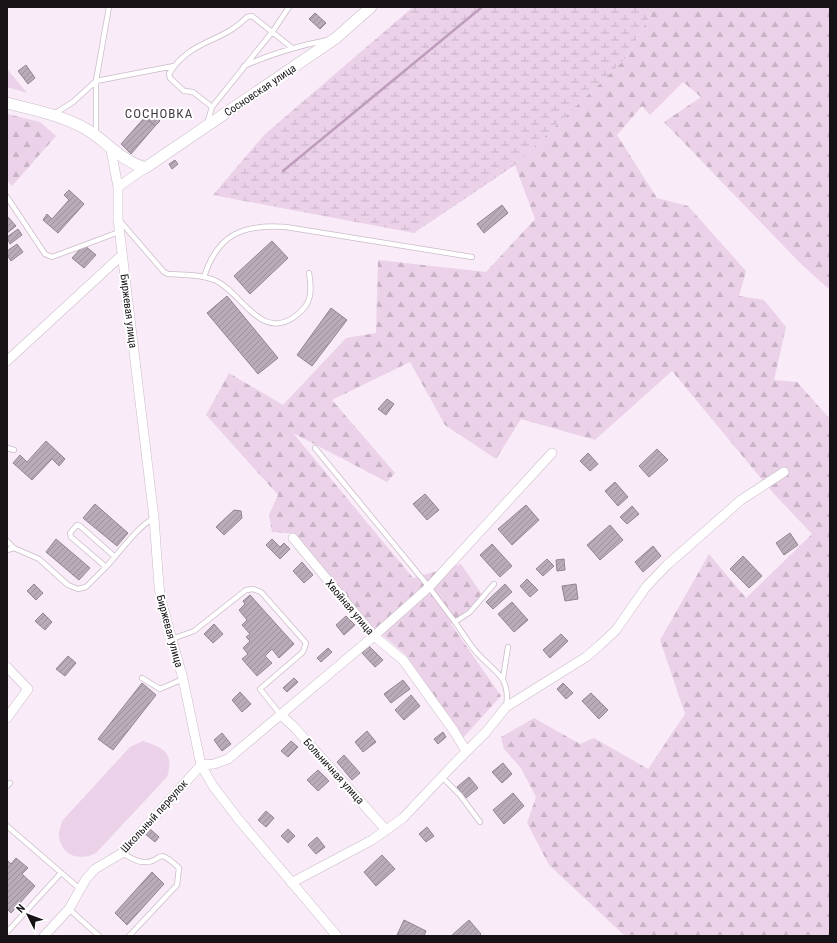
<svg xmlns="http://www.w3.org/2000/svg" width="837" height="943" font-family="'Roboto Condensed',sans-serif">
	<defs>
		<pattern id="forest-firs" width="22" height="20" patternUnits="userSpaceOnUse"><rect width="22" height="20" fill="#ebd2e9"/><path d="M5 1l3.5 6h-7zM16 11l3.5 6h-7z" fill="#c9b3c7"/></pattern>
		<pattern id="wetland-marsh" width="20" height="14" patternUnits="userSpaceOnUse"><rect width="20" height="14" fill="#ebd2e9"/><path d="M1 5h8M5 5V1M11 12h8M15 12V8" fill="none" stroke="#c9b3c7"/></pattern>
		<pattern id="building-hatch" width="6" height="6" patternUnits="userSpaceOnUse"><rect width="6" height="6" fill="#b9acb8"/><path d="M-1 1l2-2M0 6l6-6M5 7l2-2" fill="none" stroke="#9e939d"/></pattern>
	</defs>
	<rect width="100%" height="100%" fill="#f9ebf8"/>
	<!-- green -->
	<path fill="#ebd2e9" d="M 143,741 C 165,748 174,754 167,777 L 96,853 C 81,861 62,857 59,837 C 58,833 61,826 62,821 L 130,747 Z"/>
	<!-- forest -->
	<path fill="url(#forest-firs)" d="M 655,7 L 830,7 L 830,290 L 801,264 L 664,122 L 701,97 L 683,82 L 650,115 L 642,106 L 617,135 L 657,198 L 688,206 L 746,271 L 739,296 L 764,300 L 786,327 L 774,380 L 797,382 L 830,419 L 830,936 L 625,936 L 549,865 L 527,823 L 536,797 L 521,768 L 504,749 L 501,737 L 534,718 L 580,744 L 594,738 L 648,769 L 685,714 L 660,640 L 709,554 L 746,598 L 812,534 L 774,494 L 672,371 L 595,440 L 521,419 L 496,459 L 445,425 L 410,362 L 332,400 L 395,473 L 387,482 L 293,433 L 413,578 L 461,564 L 483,596 L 451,624 L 501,696 L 463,738 L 406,655 L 366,621 L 296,534 L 272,532 L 269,515 L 278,495 L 206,415 L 229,373 L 283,405 L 346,338 L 376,333 L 378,260 L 486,272 L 535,219 L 515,165 L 625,59 Z
		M 7,69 L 27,93 L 7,87 Z
		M 7,114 L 40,122 L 56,136 L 12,186 L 7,180 Z"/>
	<!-- wetland -->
	<path fill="url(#wetland-marsh)" d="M 413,7 L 655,7 L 625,59 L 515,165 L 414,233 L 213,195 L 264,135 Z"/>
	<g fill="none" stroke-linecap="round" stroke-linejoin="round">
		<!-- stream -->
		<path stroke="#bf9ebd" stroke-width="2.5" d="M 283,171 L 482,7"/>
	</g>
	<!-- building -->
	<path fill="url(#building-hatch)" stroke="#928692" d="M 315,13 L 326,23 L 320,29 L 309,19 Z
		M 26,65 L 35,78 L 28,84 L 18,71 Z
		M 153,114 L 160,121 L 155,126 L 148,119 Z
		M 145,117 L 155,126 L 131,154 L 121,144 Z
		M 175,160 L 178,164 L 172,169 L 169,164 Z
		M 69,190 L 84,204 L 58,233 L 43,220 L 47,214 L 52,219 L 69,200 L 64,195 Z
		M 502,205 L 508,213 L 484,233 L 477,224 Z
		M 8,217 L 16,226 L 7,233 L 7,218 Z
		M 18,229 L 22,235 L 10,244 L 7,237 Z
		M 272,241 L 288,258 L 250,294 L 234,276 Z
		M 17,244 L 23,252 L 11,261 L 7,255 L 7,251 Z
		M 84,245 L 96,255 L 84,268 L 72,258 Z
		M 227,296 L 278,358 L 258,374 L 207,313 Z
		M 331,308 L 347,320 L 312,366 L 297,355 Z
		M 387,399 L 394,404 L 386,415 L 378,409 Z
		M 46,441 L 65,459 L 59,466 L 52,459 L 32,480 L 13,463 L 20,455 L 27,462 Z
		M 657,449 L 668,460 L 649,477 L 639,466 Z
		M 588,453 L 598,464 L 590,471 L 580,461 Z
		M 615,482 L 628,497 L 618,506 L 605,491 Z
		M 425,494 L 439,510 L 427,520 L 413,504 Z
		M 95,504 L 128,533 L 117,546 L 83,518 Z
		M 526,505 L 539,520 L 512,545 L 498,529 Z
		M 632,506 L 639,514 L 627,524 L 620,517 Z
		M 234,510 L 241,511 L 242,518 L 224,535 L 216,527 Z
		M 610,525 L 623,540 L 600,560 L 587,545 Z
		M 790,533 L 798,545 L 784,555 L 776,543 Z
		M 56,539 L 90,568 L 79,580 L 46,552 Z
		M 272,539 L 280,547 L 284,543 L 290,549 L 280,559 L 266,545 Z
		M 492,544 L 512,566 L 500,577 L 480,555 Z
		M 653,546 L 661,556 L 643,572 L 635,562 Z
		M 743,556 L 762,576 L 749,588 L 730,569 Z
		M 547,559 L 554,566 L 543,576 L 536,569 Z
		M 564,559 L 565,570 L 557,571 L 556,560 Z
		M 302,562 L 313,575 L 304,583 L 293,571 Z
		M 527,579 L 538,590 L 530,597 L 520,586 Z
		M 34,584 L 43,593 L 36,600 L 27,591 Z
		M 505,584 L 512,592 L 493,609 L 486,602 Z
		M 576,584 L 578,599 L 565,601 L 562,586 Z
		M 250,595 L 294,644 L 279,658 L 272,649 L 265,656 L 272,663 L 257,676 L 242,659 L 248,654 L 243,648 L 250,641 L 246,637 L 250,634 L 242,625 L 247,620 L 239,610 L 245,604 L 243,601 Z
		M 512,602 L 528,620 L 514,632 L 498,614 Z
		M 43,613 L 52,622 L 45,630 L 35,621 Z
		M 346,616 L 355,625 L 344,635 L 336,625 Z
		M 214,624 L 223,634 L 213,643 L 204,634 Z
		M 561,634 L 568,641 L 550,658 L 543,650 Z
		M 369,646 L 383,660 L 375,667 L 362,653 Z
		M 328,648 L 332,652 L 321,662 L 317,658 Z
		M 68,656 L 76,663 L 65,676 L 56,669 Z
		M 294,678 L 298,682 L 287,692 L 283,688 Z
		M 403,680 L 410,689 L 391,703 L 384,694 Z
		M 142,683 L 156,695 L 113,750 L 98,739 Z
		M 563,683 L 573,693 L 566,699 L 557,689 Z
		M 240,692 L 251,704 L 242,712 L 232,700 Z
		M 591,693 L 608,710 L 599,719 L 582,701 Z
		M 411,695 L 420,706 L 404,720 L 395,710 Z
		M 367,731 L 376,742 L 363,752 L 355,742 Z
		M 443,732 L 446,737 L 438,744 L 434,739 Z
		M 222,733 L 231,744 L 222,751 L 214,740 Z
		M 291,741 L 298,747 L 288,757 L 281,751 Z
		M 344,755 L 360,773 L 352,780 L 337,762 Z
		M 503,763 L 512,774 L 502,783 L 492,772 Z
		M 318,770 L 329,781 L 318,791 L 307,780 Z
		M 469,777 L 478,788 L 466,798 L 457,787 Z
		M 513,793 L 524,806 L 504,824 L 493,810 Z
		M 266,811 L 274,818 L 266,827 L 258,820 Z
		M 427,827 L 434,836 L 426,842 L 419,834 Z
		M 149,828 L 159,837 L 155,842 L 144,833 Z
		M 288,829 L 295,836 L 288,843 L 281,836 Z
		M 317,837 L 325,847 L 316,854 L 308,845 Z
		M 382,855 L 395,869 L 376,886 L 364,872 Z
		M 16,858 L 28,868 L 22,874 L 35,886 L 11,913 L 7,909 L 7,860 L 11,864 Z
		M 152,872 L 164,884 L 127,925 L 115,913 Z
		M 404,920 L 426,931 L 424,936 L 397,935 Z
		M 469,920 L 481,934 L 479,936 L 451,936 Z"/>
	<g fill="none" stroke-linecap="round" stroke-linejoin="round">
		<!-- service casing -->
		<g stroke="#cabcc9" stroke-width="6">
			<path id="service" d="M 244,66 C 273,53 297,46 328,40
				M 212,107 L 193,92 L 184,91 L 170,78 L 169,74 C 190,39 223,43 247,17 L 252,16 L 291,47
				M 54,114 L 73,102 L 96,81 L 174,66
				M 207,124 L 212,107 L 273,31 L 289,7
				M 96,134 L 96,81 L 109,7
				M 7,197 L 45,254 L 52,257 L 119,232
				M 120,221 L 164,272 L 168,274 C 183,275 200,274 214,280 C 242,291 261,345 298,314 C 312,303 312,290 309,273
				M 204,277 C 218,233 244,224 286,227 L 472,257
				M 7,448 L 14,450
				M 315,448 L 429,587 L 455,622
				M 7,541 L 14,548
				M 7,550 L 14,548 L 39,559 L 68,585 L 78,589 L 86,587 L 106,567
				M 115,557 L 80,526 L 77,525 L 70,533 L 71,537 L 106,567 C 120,552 137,527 154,518
				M 494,584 L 470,612 L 455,622 C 463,633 470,646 479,655 C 496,673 511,678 506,707
				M 172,639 L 194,631 L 246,590 L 253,589 L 261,592 L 306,643 L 303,652 L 260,689 L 280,714
				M 142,678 L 160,689 L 183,679
				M 503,678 L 508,647
				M 442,777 L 460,795 L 480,822
				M 7,786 L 10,783
				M 7,826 L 80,889
				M 122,853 C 128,856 136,862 143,862 C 164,864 153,844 179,868 L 177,885 L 129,936
				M 69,909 L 99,936
				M 8,931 L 60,874"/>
		</g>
		<!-- minor casing -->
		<g stroke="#cabcc9" stroke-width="10">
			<path id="minor" d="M 111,150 L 118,187 L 145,168
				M 118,187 L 118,219 L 154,518 L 159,586 L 161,600 L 183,679 L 201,765 L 213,786 L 239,820 L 337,936
				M 7,361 L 122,255
				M 293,538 L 374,636 L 403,660 L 454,731 L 466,751
				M 7,667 L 28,689 L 7,718
				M 280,714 L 295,728 L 386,830
				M 291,883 L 372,840 L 403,818 L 453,765 L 486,732 L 506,707 L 586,657 L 600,645 L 616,630 L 646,587 L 667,565 L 741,500 L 784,472
				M 44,936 L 69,909 L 86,879 L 95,869 L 122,853 L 201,765 L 214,764 L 228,759 L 374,636 L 429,587 L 552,453"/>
		</g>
		<!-- tertiary casing -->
		<g stroke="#cabcc9" stroke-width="12">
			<path id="tertiary" d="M 7,103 C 33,110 62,115 86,129 C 108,142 118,159 145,168 L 336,38 L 371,7"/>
		</g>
		<!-- service -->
		<use href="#service" stroke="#fff" stroke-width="4.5"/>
		<!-- minor -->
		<use href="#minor" stroke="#fff" stroke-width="9"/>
		<!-- tertiary -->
		<use href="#tertiary" stroke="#fff" stroke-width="11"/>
	</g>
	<g text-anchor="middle" stroke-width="4" stroke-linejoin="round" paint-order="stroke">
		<!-- street labels -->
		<g font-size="11" fill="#161216" stroke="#fff">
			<text transform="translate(260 90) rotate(-34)" y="4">Сосновская улица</text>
			<text transform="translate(129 311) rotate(83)" y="4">Биржевая улица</text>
			<text transform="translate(350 607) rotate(50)" y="4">Хвойная улица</text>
			<text transform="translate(170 631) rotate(75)" y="4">Биржевая улица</text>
			<text transform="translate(334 771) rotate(48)" y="4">Больничная улица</text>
			<text transform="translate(154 816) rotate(-48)" y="4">Школьный переулок</text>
		</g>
		<!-- quarter labels -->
		<g font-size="13" letter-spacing="1" fill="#463b45" stroke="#fff">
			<text x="159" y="118">СОСНОВКА</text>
		</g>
	</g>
	<!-- border -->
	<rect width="837" height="943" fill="none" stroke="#161216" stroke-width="16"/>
	<!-- north arrow -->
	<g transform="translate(28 915) rotate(312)" stroke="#ffffff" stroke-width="3" paint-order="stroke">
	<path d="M0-3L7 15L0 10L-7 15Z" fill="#161216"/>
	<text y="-6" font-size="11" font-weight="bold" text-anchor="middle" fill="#161216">N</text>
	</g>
</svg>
